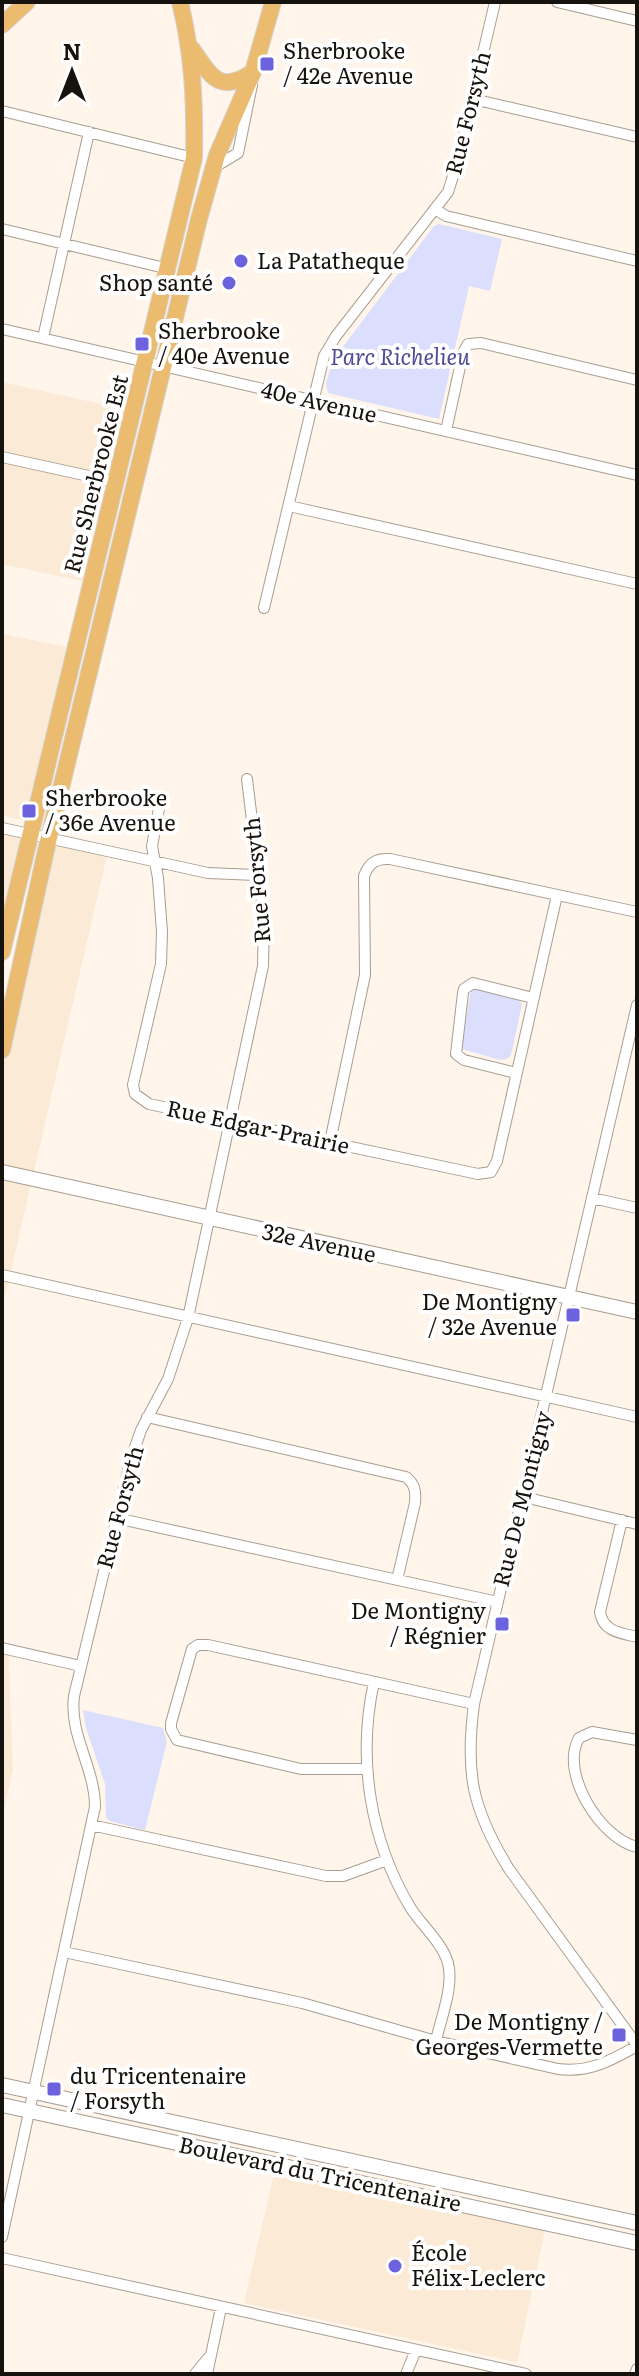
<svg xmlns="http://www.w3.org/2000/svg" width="639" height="2376" font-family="Literata,serif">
	<rect width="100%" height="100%" fill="#fff5eb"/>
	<!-- built -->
	<path fill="#fbead6" d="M 2,382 L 119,408 L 82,581 L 2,564 Z
		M 2,634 L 66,647 L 26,821 L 2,815 Z
		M 2,828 L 31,834 L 2,952 Z
		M 49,838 L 108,851 L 2,1309 L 2,1037 Z
		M 2,1647 L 8,1649 L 13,1769 L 2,1818 Z
		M 275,2170 L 545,2230 L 517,2362 L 244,2303 Z"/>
	<!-- green -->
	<path fill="#dcdefd" d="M 439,224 L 502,239 L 490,291 L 469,286 L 439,419 L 328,393 L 326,383 L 333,360 L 434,226 Z
		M 475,989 L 516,998 L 522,1004 L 511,1055 L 507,1059 L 500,1060 L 462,1049 L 461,1045 L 471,991 Z
		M 83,1710 L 163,1728 L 167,1742 L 145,1830 L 109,1821 L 106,1817 L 105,1784 L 86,1728 Z"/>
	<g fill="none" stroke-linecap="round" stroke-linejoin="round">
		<!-- minor casing -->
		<g stroke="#a89d90" stroke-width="12">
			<path id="minor" d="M 557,2 L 637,21
				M 473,99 L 637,137
				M 2,111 L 194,158
				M 213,168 L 238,153 L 252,85
				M 435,209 L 446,216 L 637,261
				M 2,229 L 169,269
				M 2,329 L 637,475
				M 43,338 L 89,132
				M 446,431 L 463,353 L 468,344 L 481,343 L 637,380
				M 2,457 L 116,482
				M 289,506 L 637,584
				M 264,608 L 324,356 L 336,336 L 448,192 L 458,160 L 495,2
				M 161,798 L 152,846 L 158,878 L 162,932 L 161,964 L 133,1085 L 135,1094 L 149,1104 L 478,1174 L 491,1172 L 497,1161 L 557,895
				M 2,828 L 208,873 L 258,875
				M 637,1005 L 474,1704 C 465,1773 472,1809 509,1869 L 637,2045
				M 516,1073 L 464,1060 L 456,1054 L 463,993 L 464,989 L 473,983 L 533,998
				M 330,1142 L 365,975 L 364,876 C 369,863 376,858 390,859 L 637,912
				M 592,1198 L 637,1208
				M 2,1275 L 637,1417
				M 147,1417 L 406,1477 C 415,1484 416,1491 415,1503 L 397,1580
				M 524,1497 L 637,1524
				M 116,1518 L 498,1602
				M 622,1520 L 600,1612 C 603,1632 621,1633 637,1637
				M 2,1648 L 81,1666
				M 374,1682 C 357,1758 370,1840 410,1907 C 421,1925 442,1942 448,1963 C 454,1987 441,2017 436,2041
				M 637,1740 L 592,1732 L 579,1738 C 559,1773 601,1839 637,1847
				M 367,1769 L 301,1769 L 177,1740 L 171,1729 L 171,1723 L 192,1649 L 198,1645 L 208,1645 L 474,1704
				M 91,1825 L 326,1876 L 343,1876 L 387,1860
				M 64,1952 L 302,2003 L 436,2041 L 558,2069 C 589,2073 610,2061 637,2046
				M 2,2237 L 95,1807 C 95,1767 69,1736 74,1696 L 131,1459 L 141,1430 L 168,1379 L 188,1318 L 263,966 L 264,919 L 247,779
				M 2,2258 L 526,2374
				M 195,2374 L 209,2357
				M 207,2374 L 221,2308
				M 406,2374 L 416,2350
				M 635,2374 L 637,2369"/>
		</g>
		<!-- tertiary casing -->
		<g stroke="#a89d90" stroke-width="16">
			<path id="tertiary" d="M 2,1172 L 637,1312
				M 2,2085 L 637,2223
				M 2,2105 L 637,2243"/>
		</g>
		<!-- primary casing -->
		<g stroke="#d5d4d4" stroke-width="18">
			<path id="primary" d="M 2,25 L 27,2
				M 192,49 C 211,76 219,95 253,72
				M 2,952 L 194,158 C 195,102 193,56 180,2
				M 2,1050 L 46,850 L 199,219 L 217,155 L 253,72 L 273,2"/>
		</g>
		<!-- minor -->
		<use href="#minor" stroke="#fff" stroke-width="10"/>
		<!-- tertiary -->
		<use href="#tertiary" stroke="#fff" stroke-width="14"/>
		<!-- primary -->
		<use href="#primary" stroke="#ebbc70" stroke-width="16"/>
	</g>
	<!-- markers -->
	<g fill="#6d62dd" stroke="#fff" stroke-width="3">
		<rect x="259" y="56" width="16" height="16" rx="4"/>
		<circle cx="241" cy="261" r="8"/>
		<circle cx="229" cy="283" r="8"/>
		<rect x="134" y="336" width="16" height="16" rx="4"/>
		<rect x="21" y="803" width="16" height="16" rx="4"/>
		<rect x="565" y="1307" width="16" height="16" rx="4"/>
		<rect x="494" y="1616" width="16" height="16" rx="4"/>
		<rect x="611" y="2027" width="16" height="16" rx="4"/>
		<rect x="46" y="2081" width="16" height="16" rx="4"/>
		<circle cx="395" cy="2266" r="8"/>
	</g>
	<g text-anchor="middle" stroke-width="8" stroke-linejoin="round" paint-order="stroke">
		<!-- poi labels -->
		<g font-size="22" fill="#16120e" stroke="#fff" text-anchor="start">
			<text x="283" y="59">Sherbrooke<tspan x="283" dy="25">/ 42e Avenue</tspan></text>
			<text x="257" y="269">La Patatheque</text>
			<text x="213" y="291" text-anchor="end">Shop santé</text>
			<text x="158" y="339">Sherbrooke<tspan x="158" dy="25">/ 40e Avenue</tspan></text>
			<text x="45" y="806">Sherbrooke<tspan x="45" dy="25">/ 36e Avenue</tspan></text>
			<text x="557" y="1310" text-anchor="end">De Montigny<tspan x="557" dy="25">/ 32e Avenue</tspan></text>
			<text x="486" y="1619" text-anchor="end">De Montigny<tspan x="486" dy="25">/ Régnier</tspan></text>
			<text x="603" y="2030" text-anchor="end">De Montigny /<tspan x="603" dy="25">Georges-Vermette</tspan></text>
			<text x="70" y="2084">du Tricentenaire<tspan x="70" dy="25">/ Forsyth</tspan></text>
			<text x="411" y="2261">École<tspan x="411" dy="25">Félix-Leclerc</tspan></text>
		</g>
		<!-- street labels -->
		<g font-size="22" fill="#16120e" stroke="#fff">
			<text transform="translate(468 113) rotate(-76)" y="8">Rue Forsyth</text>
			<text transform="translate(319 402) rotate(13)" y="8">40e Avenue</text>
			<text transform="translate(96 474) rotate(-76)" y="8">Rue Sherbrooke Est</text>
			<text transform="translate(257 880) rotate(-95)" y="8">Rue Forsyth</text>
			<text transform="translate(258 1127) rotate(12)" y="8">Rue Edgar-Prairie</text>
			<text transform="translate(319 1243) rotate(12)" y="8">32e Avenue</text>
			<text transform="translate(522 1499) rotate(-76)" y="8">Rue De Montigny</text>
			<text transform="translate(120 1507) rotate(-75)" y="8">Rue Forsyth</text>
			<text transform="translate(320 2174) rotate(12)" y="8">Boulevard du Tricentenaire</text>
		</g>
		<!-- park labels -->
		<g font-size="22" font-style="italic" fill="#4f4b94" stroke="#fff">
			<text x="400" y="365">Parc Richelieu</text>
		</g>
	</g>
	<!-- border -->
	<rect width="639" height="2376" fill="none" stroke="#16120e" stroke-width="8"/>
	<!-- north arrow -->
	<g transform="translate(72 72)" stroke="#ffffff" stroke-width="6" paint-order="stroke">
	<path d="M0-6L14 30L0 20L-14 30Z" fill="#16120e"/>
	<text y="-12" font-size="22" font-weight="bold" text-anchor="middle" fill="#16120e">N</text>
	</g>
</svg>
